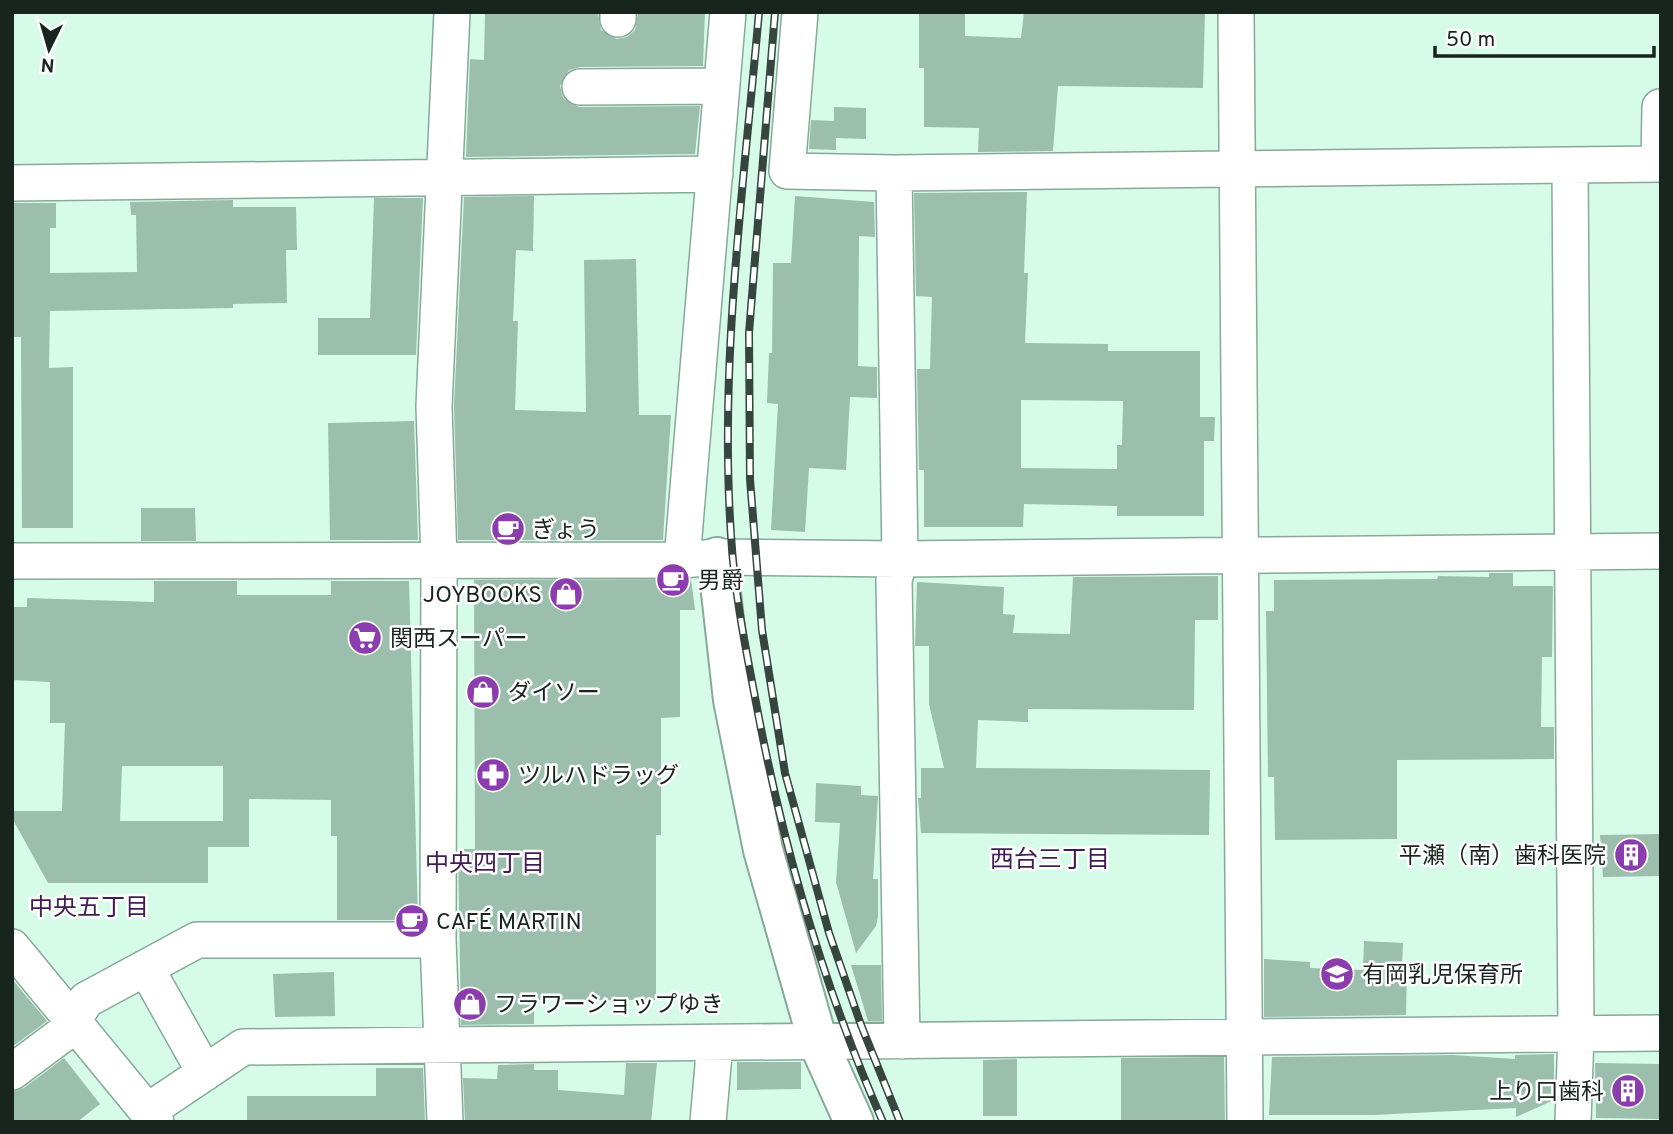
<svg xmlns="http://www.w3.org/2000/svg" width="1673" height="1134" font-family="Overpass,'Noto Sans JP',sans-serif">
	<rect width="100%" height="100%" fill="#d7fbe9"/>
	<!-- building -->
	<path fill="#9bbead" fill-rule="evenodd" d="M 485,12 L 598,12 L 601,30 L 617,39 L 627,37 L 635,30 L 638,12 L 705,12 L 703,66 L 580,67 L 569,70 L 560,86 L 563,98 L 579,107 L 700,106 L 695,154 L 466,157 L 470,59 L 484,60 Z
		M 919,12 L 965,12 L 965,36 L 1021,38 L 1024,12 L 1205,13 L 1203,88 L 1058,86 L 1053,151 L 978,152 L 979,128 L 924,127 L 924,68 L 919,68 Z
		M 834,107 L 866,108 L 866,139 L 836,138 L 836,150 L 809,149 L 811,120 L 834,121 Z
		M 1027,192 L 1024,273 L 1028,273 L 1025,343 L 1108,344 L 1108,351 L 1200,351 L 1200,417 L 1215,417 L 1214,441 L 1204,441 L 1204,516 L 1117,516 L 1117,506 L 1024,504 L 1023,527 L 924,527 L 924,470 L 919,470 L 917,369 L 930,369 L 932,297 L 916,296 L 914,193 ZM 1021,400 L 1123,401 L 1122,445 L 1117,445 L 1117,469 L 1021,468 Z
		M 534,196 L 533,251 L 516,250 L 513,321 L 518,321 L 515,410 L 586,412 L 584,260 L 636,259 L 639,415 L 671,415 L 663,540 L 458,540 L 454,406 L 464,197 Z
		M 795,196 L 874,202 L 875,237 L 859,236 L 858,366 L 877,367 L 877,398 L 850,397 L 846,470 L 809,468 L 805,532 L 771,530 L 778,404 L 767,403 L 769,353 L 772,353 L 773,263 L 791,263 Z
		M 374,198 L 423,198 L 416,355 L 318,355 L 318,318 L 370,318 Z
		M 233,200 L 233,207 L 296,207 L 297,250 L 286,250 L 287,303 L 233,304 L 233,308 L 50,311 L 49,368 L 73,367 L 73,528 L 22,528 L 21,337 L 13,337 L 12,203 L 56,203 L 56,228 L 50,228 L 50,273 L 137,272 L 136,215 L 131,215 L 130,202 Z
		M 414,421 L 418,540 L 330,540 L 328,423 Z
		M 141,508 L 195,508 L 196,541 L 141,541 Z
		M 1489,573 L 1513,573 L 1513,586 L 1553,586 L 1552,657 L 1542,657 L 1541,727 L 1554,727 L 1554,759 L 1397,760 L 1397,839 L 1275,840 L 1274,777 L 1268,777 L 1266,611 L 1274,611 L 1274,580 L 1437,579 L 1438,576 L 1489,577 Z
		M 1218,576 L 1218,620 L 1195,620 L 1194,710 L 1028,709 L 1028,722 L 978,720 L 976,768 L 1210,770 L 1209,835 L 921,833 L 918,798 L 921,798 L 921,768 L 944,768 L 929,704 L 929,646 L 915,646 L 917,582 L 1004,587 L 1003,614 L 1015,615 L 1013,633 L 1070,634 L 1073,577 Z
		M 691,579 L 695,610 L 680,610 L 680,717 L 661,718 L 661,835 L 656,835 L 656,1000 L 534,1000 L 534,1024 L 461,1025 L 458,849 L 475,849 L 474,580 Z
		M 154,581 L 237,581 L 237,595 L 331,595 L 331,581 L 409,581 L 418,920 L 337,920 L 337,836 L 331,836 L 331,800 L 249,799 L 249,847 L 208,847 L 208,883 L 48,883 L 12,818 L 12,811 L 62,811 L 65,723 L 50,723 L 50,682 L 12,680 L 12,607 L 27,607 L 27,598 L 154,602 ZM 122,766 L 223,766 L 223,821 L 120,821 Z
		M 816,783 L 861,786 L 861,795 L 878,796 L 873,879 L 878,879 L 878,917 L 876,926 L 856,953 L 836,882 L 840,823 L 815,822 Z
		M 1661,834 L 1661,876 L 1603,877 L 1600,835 Z
		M 1364,941 L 1403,943 L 1402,969 L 1407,969 L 1406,1015 L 1264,1017 L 1264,959 L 1310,962 L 1310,968 L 1363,970 Z
		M 851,965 L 881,965 L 882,1021 L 868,1021 Z
		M 334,972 L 335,1016 L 275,1017 L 273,974 Z
		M 12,979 L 47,1021 L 12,1047 Z
		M 1554,1054 L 1554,1100 L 1516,1117 L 1516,1108 L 1373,1115 L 1269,1115 L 1272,1057 L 1453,1055 L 1515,1059 L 1515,1055 Z
		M 1224,1057 L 1225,1122 L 1121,1122 L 1121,1058 Z
		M 64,1058 L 100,1104 L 77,1122 L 12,1122 L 12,1092 L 24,1088 Z
		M 1017,1059 L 1017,1116 L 983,1116 L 983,1060 Z
		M 737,1062 L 801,1062 L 801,1089 L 737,1090 Z
		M 626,1063 L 657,1063 L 651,1122 L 465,1122 L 463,1078 L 497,1079 L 498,1065 L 534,1064 L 534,1070 L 558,1070 L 558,1090 L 624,1095 Z
		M 1595,1063 L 1661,1064 L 1661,1119 L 1596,1118 Z
		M 376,1068 L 423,1068 L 425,1122 L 247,1122 L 247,1096 L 376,1096 Z"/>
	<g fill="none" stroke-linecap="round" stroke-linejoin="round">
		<!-- street casing -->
		<g stroke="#88a999" stroke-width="38">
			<path id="street" d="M 800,12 L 787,171 L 894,173 L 1661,164
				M 1236,12 L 1245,1122
				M 618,19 L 618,12
				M 580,87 L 721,86
				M 1659,164 L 1660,107
				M 1570,166 L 1576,1033 L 1573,1122
				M 894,173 L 900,559 L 894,580 L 902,1041
				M 12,183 L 715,174
				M 682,560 L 728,12
				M 12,561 L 682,560 L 717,557 L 900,559 L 1661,551
				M 12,947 L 156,1122
				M 146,968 L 205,1073
				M 12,1072 L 67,1031 L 86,1000 L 197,940 L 438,940
				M 148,1111 L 243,1047 L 1661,1033
				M 445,1122 L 438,940 L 439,561 L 434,406 L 452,12
				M 708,1122 L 715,1043"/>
		</g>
		<!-- secondary casing -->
		<g stroke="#88a999" stroke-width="42">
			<path id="secondary" d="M 717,557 L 733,700 L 763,850 L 818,1042 L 854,1122"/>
		</g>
		<!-- street -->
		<use href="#street" stroke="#fff" stroke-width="35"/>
		<!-- secondary -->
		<use href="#secondary" stroke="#fff" stroke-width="38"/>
		<!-- rail casing -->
		<g stroke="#36463f" stroke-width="8">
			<path id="rail" d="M 759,12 C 744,185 719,361 731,535 C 734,588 744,640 754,692 C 781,840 822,984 883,1122
				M 775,12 L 749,333 L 750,479 L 762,630 L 785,773 L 829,933 L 861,1025 L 900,1122"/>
		</g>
		<!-- rail -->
		<use href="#rail" stroke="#fefefe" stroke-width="5" stroke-dasharray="16" stroke-linecap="butt"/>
	</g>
	<!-- icons -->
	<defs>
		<g id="cafe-disc" transform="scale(1.75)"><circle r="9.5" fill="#8c3dad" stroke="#fefefe"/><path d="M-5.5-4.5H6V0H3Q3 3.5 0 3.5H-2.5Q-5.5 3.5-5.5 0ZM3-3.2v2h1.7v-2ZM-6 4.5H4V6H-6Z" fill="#fff"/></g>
		<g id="shop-disc" transform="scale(1.75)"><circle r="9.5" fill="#8c3dad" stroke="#fefefe"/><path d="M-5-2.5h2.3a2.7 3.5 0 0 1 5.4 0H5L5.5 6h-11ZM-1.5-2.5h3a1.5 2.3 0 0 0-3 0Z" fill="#fff"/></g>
		<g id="supermarket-disc" transform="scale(1.75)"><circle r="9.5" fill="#8c3dad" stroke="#fefefe"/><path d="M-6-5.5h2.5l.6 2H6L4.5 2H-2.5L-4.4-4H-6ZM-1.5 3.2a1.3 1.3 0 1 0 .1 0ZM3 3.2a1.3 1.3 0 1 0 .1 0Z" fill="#fff"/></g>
		<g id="pharmacy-disc" transform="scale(1.75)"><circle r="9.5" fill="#8c3dad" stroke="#fefefe"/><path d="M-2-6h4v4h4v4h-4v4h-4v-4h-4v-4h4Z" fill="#fff"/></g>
		<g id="building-disc" transform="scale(1.75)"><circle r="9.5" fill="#8c3dad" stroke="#fefefe"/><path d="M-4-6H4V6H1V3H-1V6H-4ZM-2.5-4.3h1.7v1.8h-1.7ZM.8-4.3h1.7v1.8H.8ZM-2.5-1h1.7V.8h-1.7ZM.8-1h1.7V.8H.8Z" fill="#fff"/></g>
		<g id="school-disc" transform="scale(1.75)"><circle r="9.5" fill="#8c3dad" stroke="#fefefe"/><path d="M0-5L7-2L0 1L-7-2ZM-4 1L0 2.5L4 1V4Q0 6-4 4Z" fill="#fff"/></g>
	</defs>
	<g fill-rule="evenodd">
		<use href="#cafe-disc" x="508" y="529"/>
		<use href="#cafe-disc" x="673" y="580"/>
		<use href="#shop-disc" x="566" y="594"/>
		<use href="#supermarket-disc" x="365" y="638"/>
		<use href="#shop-disc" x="483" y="692"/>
		<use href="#pharmacy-disc" x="493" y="775"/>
		<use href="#building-disc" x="1631" y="855"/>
		<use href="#cafe-disc" x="412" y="921"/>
		<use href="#school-disc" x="1337" y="974"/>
		<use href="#shop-disc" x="470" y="1004"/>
		<use href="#building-disc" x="1628" y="1091"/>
	</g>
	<g text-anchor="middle" stroke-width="5" stroke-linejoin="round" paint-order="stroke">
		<!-- poi labels -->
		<g font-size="23" fill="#18251f" stroke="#fefefe" text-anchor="start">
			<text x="532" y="537">ぎょう</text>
			<text x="698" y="588">男爵</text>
			<text x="542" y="602" text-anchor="end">JOYBOOKS</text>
			<text x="390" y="646">関西スーパー</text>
			<text x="508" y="700">ダイソー</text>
			<text x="518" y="783">ツルハドラッグ</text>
			<text x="1606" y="863" text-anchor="end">平瀬（南）歯科医院</text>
			<text x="436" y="929">CAFÉ MARTIN</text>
			<text x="1362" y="982">有岡乳児保育所</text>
			<text x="494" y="1012">フラワーショップゆき</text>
			<text x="1604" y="1099" text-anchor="end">上り口歯科</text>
		</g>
		<!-- neighbourhood labels -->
		<g font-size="24" fill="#411c52" stroke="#fefefe">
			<text x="1050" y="867">西台三丁目</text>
			<text x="485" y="871">中央四丁目</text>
			<text x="89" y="915">中央五丁目</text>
		</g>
	</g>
	<!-- border -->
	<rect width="1673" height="1134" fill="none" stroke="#18251f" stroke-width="28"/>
	<!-- north arrow -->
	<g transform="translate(49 49) rotate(185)" stroke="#fefefe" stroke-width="5" paint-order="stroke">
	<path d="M0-5L12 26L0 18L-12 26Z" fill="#18251f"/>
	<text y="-10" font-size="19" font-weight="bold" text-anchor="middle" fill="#18251f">N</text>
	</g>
	<!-- scale -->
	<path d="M1435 46v10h219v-10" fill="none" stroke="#18251f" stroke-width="3.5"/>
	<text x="1446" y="46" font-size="21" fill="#18251f" stroke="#fefefe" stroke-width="5" paint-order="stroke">50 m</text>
</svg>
